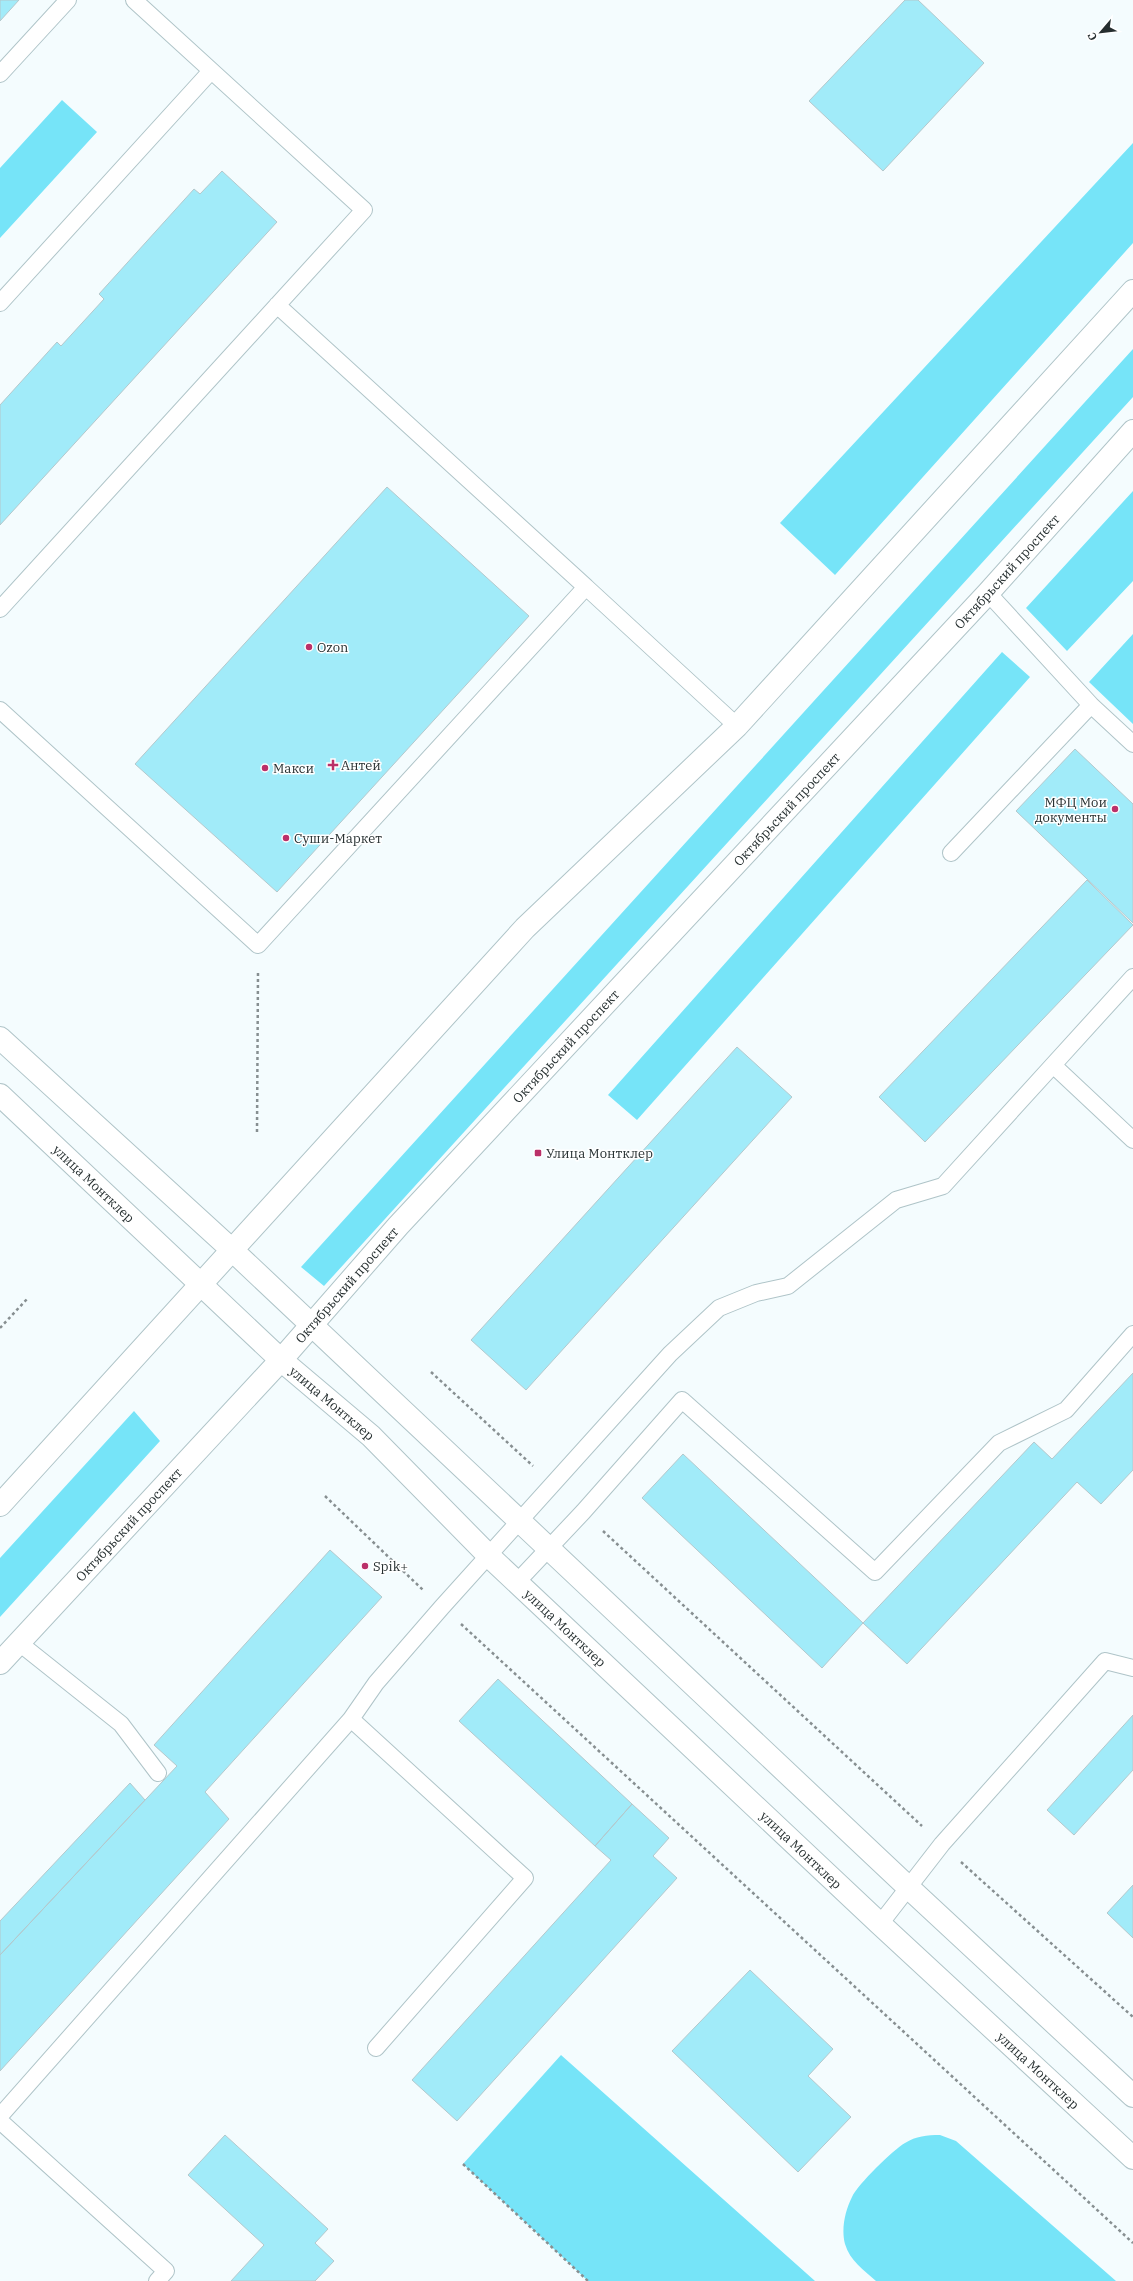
<svg xmlns="http://www.w3.org/2000/svg" width="1133" height="2281" font-family="'IBM Plex Serif',serif">
	<rect width="100%" height="100%" fill="#f4fcfe"/>
	<!-- green -->
	<path fill="#76e4f8" d="M 62,100 L 97,132 L 0,238 L 0,168 Z
		M 1133,143 L 1133,243 L 835,575 L 780,523 Z
		M 1133,349 L 1133,397 L 324,1286 L 301,1267 Z
		M 1133,491 L 1133,581 L 1067,651 L 1026,608 Z
		M 1133,634 L 1133,724 L 1089,682 Z
		M 1002,652 L 1030,677 L 637,1120 L 608,1095 Z
		M 134,1411 L 160,1441 L 0,1617 L 0,1558 Z
		M 561,2055 L 815,2281 L 588,2281 L 463,2164 Z
		M 940,2135 L 956,2141 L 1116,2281 L 876,2281 C 864,2270 850,2261 845,2244 C 841,2229 845,2211 852,2197 C 858,2184 893,2150 905,2143 C 916,2136 927,2135 940,2135 Z"/>
	<!-- building -->
	<path fill="#a1ebf9" stroke="#b4c8cc" d="M 0,0 L 19,0 L 0,21 Z
		M 905,0 L 918,0 L 984,63 L 883,171 L 809,101 Z
		M 222,171 L 277,222 L 0,525 L 0,405 L 57,342 L 61,346 L 104,299 L 99,294 L 194,189 L 200,194 Z
		M 387,487 L 529,616 L 277,892 L 135,764 Z
		M 1075,749 L 1133,804 L 1133,923 L 1016,811 Z
		M 1087,880 L 1133,925 L 925,1142 L 879,1097 Z
		M 737,1047 L 792,1097 L 526,1390 L 471,1340 Z
		M 1133,1373 L 1133,1470 L 1101,1504 L 1077,1482 L 907,1664 L 863,1623 L 1034,1442 L 1052,1459 Z
		M 683,1454 L 863,1623 L 822,1668 L 642,1498 Z
		M 330,1550 L 382,1597 L 205,1792 L 229,1819 L 0,2071 L 0,1955 L 177,1766 L 154,1745 Z
		M 498,1679 L 632,1804 L 595,1846 L 459,1721 Z
		M 1133,1715 L 1133,1770 L 1074,1835 L 1047,1810 Z
		M 130,1783 L 145,1800 L 0,1955 L 0,1921 Z
		M 632,1804 L 669,1838 L 653,1856 L 677,1878 L 457,2121 L 412,2080 L 611,1860 L 595,1846 Z
		M 1133,1885 L 1133,1938 L 1107,1913 Z
		M 750,1970 L 833,2049 L 808,2076 L 851,2117 L 798,2172 L 672,2051 Z
		M 225,2135 L 328,2229 L 315,2243 L 334,2261 L 315,2281 L 231,2281 L 264,2245 L 188,2175 Z"/>
	<g fill="none" stroke-linecap="round" stroke-linejoin="round">
		<!-- service casing -->
		<g stroke="#afc4c8" stroke-width="18">
			<path id="service" d="M 0,74 L 68,0
				M 0,303 L 211,71
				M 277,305 L 586,587
				M 988,593 L 1091,705 L 1133,744
				M 0,609 L 364,210 L 134,0
				M 0,710 L 258,945 L 586,587 L 737,726
				M 951,853 L 1091,705
				M 1133,977 L 1053,1065 L 1133,1140
				M 517,1582 L 583,1512 L 682,1400 L 875,1572 L 999,1443 L 1066,1410 L 1133,1334
				M 18,1642 L 121,1724 L 158,1773
				M 880,1924 L 942,1844 L 1105,1661 L 1133,1668
				M 376,2048 L 525,1878 L 351,1719 L 376,1683 L 442,1607 L 670,1354 L 719,1308 L 756,1293 L 788,1286 L 896,1200 L 943,1186 L 1053,1065
				M 0,2116 L 351,1719
				M 0,2121 L 166,2271 L 157,2281"/>
		</g>
		<!-- tertiary casing -->
		<g stroke="#afc4c8" stroke-width="24">
			<g id="tertiary">
				<path d="M 0,1038 L 231,1249 L 909,1888 L 1133,2096"/>
				<path id="s1" d="M 0,1095 L 281,1360 L 371,1436 L 491,1558 L 880,1924 L 1133,2158"/>
			</g>
		</g>
		<!-- primary casing -->
		<g stroke="#afc4c8" stroke-width="24">
			<g id="primary">
				<path d="M 0,1505 L 525,928 L 737,726 L 1133,291"/>
				<path id="s2" d="M 0,1663 L 281,1360 L 398,1226 L 988,593 L 1133,431"/>
			</g>
		</g>
		<!-- path -->
		<path stroke="#878f91" stroke-width="2.5" stroke-dasharray="3 3" stroke-linecap="butt" d="M 257,1132 L 258,972
			M 0,1328 L 28,1298
			M 431,1372 L 533,1466
			M 325,1496 L 423,1590
			M 603,1531 L 922,1826
			M 461,1624 L 1133,2243
			M 961,1862 L 1133,2017
			M 463,2164 L 588,2281"/>
		<!-- service -->
		<use href="#service" stroke="#fff" stroke-width="16"/>
		<!-- tertiary -->
		<use href="#tertiary" stroke="#fff" stroke-width="22"/>
		<!-- primary -->
		<use href="#primary" stroke="#fff" stroke-width="22"/>
	</g>
	<!-- markers -->
	<g fill="#bb3069" stroke="#fff" stroke-width="1.5">
		<circle cx="309" cy="647" r="4"/>
		<path d="M331 759h4v4h4v4h-4v4h-4v-4h-4v-4h4z"/>
		<circle cx="265" cy="768" r="4"/>
		<circle cx="1115" cy="809" r="4"/>
		<circle cx="286" cy="838" r="4"/>
		<rect x="534" y="1149" width="8" height="8" rx="2"/>
		<circle cx="365" cy="1566" r="4"/>
	</g>
	<g text-anchor="middle" stroke-width="3" stroke-linejoin="round" paint-order="stroke">
		<!-- street labels -->
		<g font-size="13" fill="#252e2f" stroke="#fff">
			<text dy="5" stroke="none"><textPath href="#s2" startOffset="1485">Октябрьский проспект</textPath></text>
			<text dy="5" stroke="none"><textPath href="#s2" startOffset="1161">Октябрьский проспект</textPath></text>
			<text dy="5" stroke="none"><textPath href="#s2" startOffset="837">Октябрьский проспект</textPath></text>
			<text dy="5" stroke="none"><textPath href="#s1" startOffset="129">улица Монтклер</textPath></text>
			<text dy="5" stroke="none"><textPath href="#s2" startOffset="513">Октябрьский проспект</textPath></text>
			<text dy="5" stroke="none"><textPath href="#s1" startOffset="453">улица Монтклер</textPath></text>
			<text dy="5" stroke="none"><textPath href="#s2" startOffset="189">Октябрьский проспект</textPath></text>
			<text dy="5" stroke="none"><textPath href="#s1" startOffset="777">улица Монтклер</textPath></text>
			<text dy="5" stroke="none"><textPath href="#s1" startOffset="1101">улица Монтклер</textPath></text>
			<text dy="5" stroke="none"><textPath href="#s1" startOffset="1425">улица Монтклер</textPath></text>
		</g>
		<!-- poi labels -->
		<g font-size="13" fill="#252e2f" stroke="#fff" text-anchor="start">
			<text x="317" y="652">Ozon</text>
			<text x="341" y="770">Антей</text>
			<text x="273" y="773">Макси</text>
			<text x="1107" y="807" text-anchor="end">МФЦ Мои<tspan x="1107" dy="15">документы</tspan></text>
			<text x="294" y="843">Суши-Маркет</text>
			<text x="546" y="1158">Улица Монтклер</text>
			<text x="373" y="1571">Spik+</text>
		</g>
	</g>
	<!-- north arrow -->
	<g transform="translate(1101 32) rotate(242)" stroke="#ffffff" stroke-width="3" paint-order="stroke">
	<path d="M0-3L7 15L0 10L-7 15Z" fill="#252e2f"/>
	<text y="-6" font-size="11" font-weight="bold" text-anchor="middle" fill="#252e2f">С</text>
	</g>
</svg>
